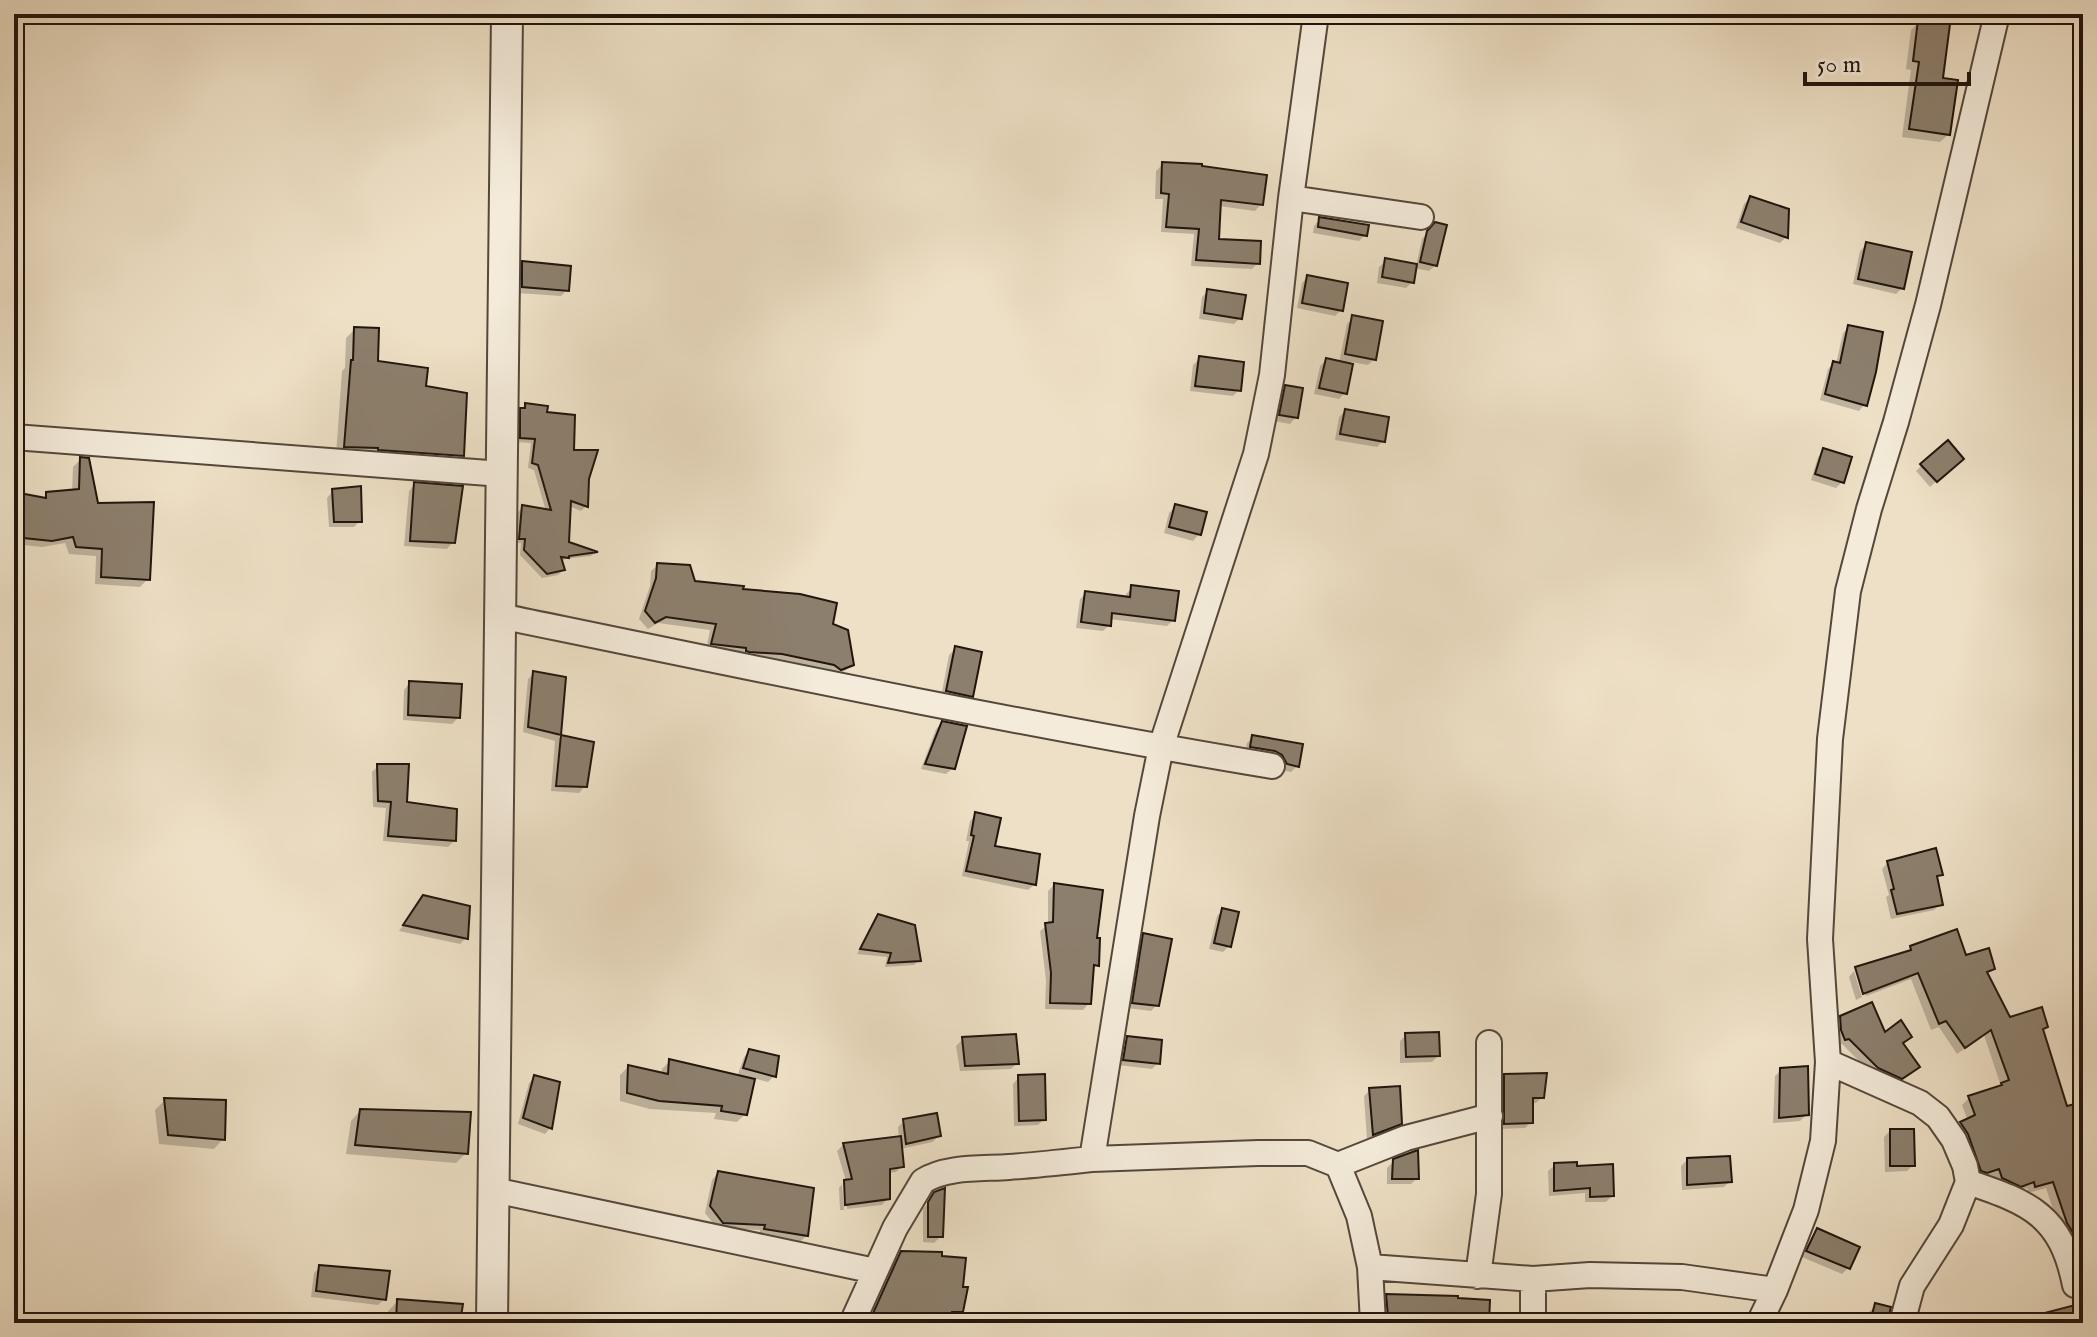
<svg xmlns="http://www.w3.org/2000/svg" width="2097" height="1337" font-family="'IM FELL English',serif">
	<rect width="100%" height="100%" fill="#eee0c6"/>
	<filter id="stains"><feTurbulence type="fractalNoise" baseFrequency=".0025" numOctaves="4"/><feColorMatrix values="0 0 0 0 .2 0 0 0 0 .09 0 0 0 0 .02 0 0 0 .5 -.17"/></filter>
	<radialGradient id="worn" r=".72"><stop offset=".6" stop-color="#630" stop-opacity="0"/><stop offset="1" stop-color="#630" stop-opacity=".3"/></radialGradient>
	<!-- shadow -->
	<path fill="#0003" d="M 1919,22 L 1941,80 L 1949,134 L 1940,142 L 1902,137 L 1911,70 L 1906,69 L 1911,30 Z
		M 1163,164 L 1261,204 L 1255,211 L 1219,206 L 1216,241 L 1258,263 L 1252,269 L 1191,266 L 1194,234 L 1161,232 L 1163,199 L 1155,199 L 1156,171 Z
		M 1750,198 L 1786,237 L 1780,243 L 1736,228 L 1744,204 Z
		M 1320,219 L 1365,235 L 1359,241 L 1313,233 L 1314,226 Z
		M 1435,224 L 1436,265 L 1429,271 L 1414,268 L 1412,282 L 1406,288 L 1377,283 L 1379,267 L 1386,261 L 1416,266 L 1422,239 Z
		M 1867,244 L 1902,288 L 1896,294 L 1853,284 L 1860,251 Z
		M 523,263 L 567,290 L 561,296 L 517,293 L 517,269 Z
		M 1308,277 L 1341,310 L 1335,316 L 1297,308 L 1302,283 Z
		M 1208,291 L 1240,318 L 1234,324 L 1199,319 L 1202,297 Z
		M 1353,318 L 1374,359 L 1368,365 L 1351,362 L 1345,393 L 1339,399 L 1314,394 L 1320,366 L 1326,360 L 1339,363 L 1347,324 Z
		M 1849,327 L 1865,404 L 1859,411 L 1820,400 L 1828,369 L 1834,363 L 1836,364 L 1843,333 Z
		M 355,329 L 376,363 L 424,388 L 462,455 L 453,464 L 336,455 L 342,371 L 345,368 L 346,338 Z
		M 1199,359 L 1239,390 L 1233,396 L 1190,391 L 1193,365 Z
		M 1286,387 L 1296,417 L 1290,424 L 1274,421 L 1280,393 Z
		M 526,405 L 544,414 L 572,452 L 587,479 L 586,506 L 581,511 L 569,506 L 567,543 L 595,553 L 591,556 L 565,559 L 561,563 L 563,570 L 558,575 L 542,578 L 520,555 L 521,543 L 515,543 L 518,512 L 523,507 L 546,511 L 534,470 L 528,468 L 531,443 L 516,442 L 517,415 Z
		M 1345,411 L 1383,441 L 1377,447 L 1335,440 L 1339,417 Z
		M 1824,451 L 1842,482 L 1836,488 L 1811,480 L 1818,457 Z
		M 81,459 L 97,505 L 148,579 L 140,587 L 95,584 L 96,556 L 69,554 L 65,543 L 42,547 L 14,544 L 14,494 L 41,500 L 47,494 L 72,492 L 73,467 Z
		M 1922,465 L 1955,465 L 1930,487 L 1916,471 Z
		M 415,484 L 453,542 L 447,549 L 404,546 L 409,491 Z
		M 333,491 L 360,521 L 354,527 L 329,527 L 327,498 Z
		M 1176,506 L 1199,534 L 1193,541 L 1164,533 L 1169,513 Z
		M 658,565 L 693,583 L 741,590 L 831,625 L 852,664 L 845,671 L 833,675 L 827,672 L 774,660 L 741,658 L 706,650 L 710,630 L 658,623 L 648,629 L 639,619 L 650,586 L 651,571 Z
		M 1132,588 L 1173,620 L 1167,626 L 1109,619 L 1109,625 L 1103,631 L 1076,628 L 1080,599 L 1086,593 L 1125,599 L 1126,594 Z
		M 956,648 L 971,696 L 965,702 L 941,697 L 949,655 Z
		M 534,673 L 564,679 L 559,737 L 592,744 L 585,786 L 579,793 L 551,791 L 555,741 L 523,732 L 528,679 Z
		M 410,683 L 458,718 L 452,724 L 403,720 L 404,690 Z
		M 2083,692 L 2083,711 L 2081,712 L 2078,697 Z
		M 942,723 L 953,768 L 946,774 L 921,769 L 936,729 Z
		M 1253,737 L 1301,745 L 1297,766 L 1291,772 L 1281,770 L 1245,753 L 1247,743 Z
		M 378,766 L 405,804 L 454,841 L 448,847 L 383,841 L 386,808 L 373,807 L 372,772 Z
		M 976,815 L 993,848 L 1035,884 L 1028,890 L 962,876 L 969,841 L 966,841 L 970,821 Z
		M 1888,862 L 1941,874 L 1935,879 L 1940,904 L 1934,910 L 1891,919 L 1886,897 L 1889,895 L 1882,869 Z
		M 1054,885 L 1095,940 L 1097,965 L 1092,970 L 1089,1003 L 1083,1010 L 1045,1009 L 1046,980 L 1040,931 L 1048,925 L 1048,891 Z
		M 423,897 L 466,938 L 460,944 L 399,931 Z
		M 1223,910 L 1229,946 L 1223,952 L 1209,949 L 1217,916 Z
		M 874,922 L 919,960 L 914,965 L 885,967 L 887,957 L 857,954 Z
		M 1144,935 L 1157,1005 L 1151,1011 L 1127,1008 L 1138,942 Z
		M 1911,948 L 1965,957 L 1993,969 L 1986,976 L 2009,1020 L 2046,1027 L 2042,1031 L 2066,1109 L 2083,1107 L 2083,1290 L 2060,1231 L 2046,1188 L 2028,1193 L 2027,1188 L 2013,1193 L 1995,1185 L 1992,1175 L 1979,1179 L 1954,1131 L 1968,1121 L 1962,1105 L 1969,1098 L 2001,1086 L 1984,1035 L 1957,1054 L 1939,1027 L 1931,1030 L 1911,979 L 1866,996 L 1858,971 L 1855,971 L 1905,954 Z
		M 1854,971 L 1862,997 L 1856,1000 L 1849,977 Z
		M 1841,1017 L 1884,1035 L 1901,1044 L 1911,1073 L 1894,1084 L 1872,1074 L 1842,1044 L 1839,1045 L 1836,1036 L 1835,1024 Z
		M 1406,1035 L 1438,1056 L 1432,1062 L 1400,1063 L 1400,1041 Z
		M 1128,1038 L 1158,1063 L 1152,1069 L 1118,1065 L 1121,1045 Z
		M 963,1039 L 1017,1063 L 1011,1069 L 960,1071 L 956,1046 Z
		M 750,1051 L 774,1076 L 768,1082 L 753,1078 L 745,1114 L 737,1122 L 714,1119 L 716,1113 L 650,1109 L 620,1101 L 620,1075 L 628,1067 L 661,1075 L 662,1069 L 670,1061 L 737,1077 L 744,1057 Z
		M 1781,1070 L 1807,1114 L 1800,1121 L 1773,1123 L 1775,1076 Z
		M 1505,1076 L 1542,1097 L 1536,1103 L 1531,1103 L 1531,1122 L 1525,1128 L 1499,1129 L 1499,1082 Z
		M 535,1077 L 550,1128 L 545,1134 L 518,1124 L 529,1083 Z
		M 1019,1077 L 1044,1119 L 1038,1125 L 1014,1126 L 1013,1084 Z
		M 1370,1090 L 1400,1123 L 1393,1129 L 1367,1140 L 1364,1096 Z
		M 165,1100 L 223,1139 L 214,1149 L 159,1144 L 155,1110 Z
		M 360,1111 L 466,1153 L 456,1163 L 346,1154 L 351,1121 Z
		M 904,1121 L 939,1135 L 933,1142 L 900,1149 L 902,1166 L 896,1172 L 888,1173 L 888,1198 L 882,1205 L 847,1209 L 846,1184 L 842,1184 L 846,1181 L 837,1151 L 843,1145 L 899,1138 L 898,1127 Z
		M 1890,1131 L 1913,1165 L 1907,1171 L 1885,1172 L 1884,1137 Z
		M 1687,1160 L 1730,1181 L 1724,1187 L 1682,1190 L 1681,1166 Z
		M 1394,1161 L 1417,1178 L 1411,1184 L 1387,1184 L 1387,1168 Z
		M 1555,1165 L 1612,1196 L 1606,1202 L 1585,1202 L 1585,1193 L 1549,1196 L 1548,1171 Z
		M 718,1173 L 806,1236 L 800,1242 L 759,1235 L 760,1230 L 717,1228 L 705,1213 L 712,1180 Z
		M 842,1184 L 844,1210 L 840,1210 L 839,1188 Z
		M 935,1194 L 941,1236 L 934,1243 L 923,1242 L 923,1209 Z
		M 1818,1230 L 1848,1268 L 1842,1274 L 1802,1257 L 1812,1236 Z
		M 902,1253 L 940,1258 L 961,1311 L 955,1317 L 950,1317 L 949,1323 L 868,1323 L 896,1259 Z
		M 320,1267 L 384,1299 L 378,1305 L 311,1297 L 314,1273 Z
		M 1387,1296 L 1487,1323 L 1382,1322 L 1381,1302 Z
		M 398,1301 L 458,1323 L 387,1323 L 388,1311 Z
		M 1875,1306 L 1886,1323 L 1866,1323 L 1869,1312 Z"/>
	<!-- building -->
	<path fill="#8c7f6d" stroke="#21150d" stroke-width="2" d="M 1918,20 L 1950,24 L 1943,78 L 1958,80 L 1950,135 L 1909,129 L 1919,62 L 1913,61 Z
		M 1162,162 L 1202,164 L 1202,166 L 1267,175 L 1263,205 L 1221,200 L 1219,239 L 1261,241 L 1260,264 L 1196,260 L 1199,229 L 1166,227 L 1169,194 L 1161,193 Z
		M 1750,196 L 1789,209 L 1788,238 L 1741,222 Z
		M 1319,217 L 1369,225 L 1367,236 L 1318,227 Z
		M 1435,222 L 1447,225 L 1437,266 L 1420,262 L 1427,231 Z
		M 1866,242 L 1912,252 L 1904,289 L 1858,279 Z
		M 1385,258 L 1417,264 L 1414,283 L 1382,277 Z
		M 522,261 L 571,266 L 569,291 L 522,287 Z
		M 1307,275 L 1348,283 L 1343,311 L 1302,303 Z
		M 1207,289 L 1246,295 L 1242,319 L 1204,313 Z
		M 1352,315 L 1383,321 L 1376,360 L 1345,354 Z
		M 1848,325 L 1883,332 L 1876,372 L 1867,406 L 1825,394 L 1833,361 L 1840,363 Z
		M 354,327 L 379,328 L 378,361 L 428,368 L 426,386 L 467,393 L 464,456 L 378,450 L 378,448 L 344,447 L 351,360 L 353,360 Z
		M 1199,356 L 1244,362 L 1241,391 L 1195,386 Z
		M 1326,358 L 1353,364 L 1347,394 L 1319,388 Z
		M 1285,385 L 1303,388 L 1298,418 L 1279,415 Z
		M 525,403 L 548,406 L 547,412 L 575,415 L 574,450 L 598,450 L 589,479 L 588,507 L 571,501 L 569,542 L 598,552 L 569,556 L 569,558 L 561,557 L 565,570 L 547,574 L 524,550 L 525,539 L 519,539 L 522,505 L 551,510 L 538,465 L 532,463 L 535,439 L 520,438 L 520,408 L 525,408 Z
		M 1345,409 L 1389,417 L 1385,442 L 1340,434 Z
		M 1948,440 L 1964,459 L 1937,482 L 1920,464 Z
		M 1823,448 L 1852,457 L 1844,483 L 1815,474 Z
		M 80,457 L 89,458 L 98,503 L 154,502 L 150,580 L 101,577 L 102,549 L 76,547 L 73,537 L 52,541 L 14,537 L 14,492 L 46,498 L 46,492 L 79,489 Z
		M 414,482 L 463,486 L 455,543 L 410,541 Z
		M 361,486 L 362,522 L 334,522 L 332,489 Z
		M 1175,504 L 1207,512 L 1201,535 L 1169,527 Z
		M 657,563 L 690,565 L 695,581 L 744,586 L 743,589 L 800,594 L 837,603 L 833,624 L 848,630 L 854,665 L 841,670 L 834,665 L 782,654 L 749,652 L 746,651 L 746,648 L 711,644 L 716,624 L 666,617 L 655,623 L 645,611 L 656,578 Z
		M 1131,585 L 1179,591 L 1175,621 L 1112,613 L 1111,626 L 1081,622 L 1085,591 L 1130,597 Z
		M 955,646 L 982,652 L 973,697 L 946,691 Z
		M 533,671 L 566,677 L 561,735 L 528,727 Z
		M 409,681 L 462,684 L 460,718 L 408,715 Z
		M 942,721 L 967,726 L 955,769 L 925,764 Z
		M 561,735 L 594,742 L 587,787 L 556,786 Z
		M 1252,735 L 1303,744 L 1299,767 L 1287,764 L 1282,755 L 1275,751 L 1250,747 Z
		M 377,764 L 409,764 L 407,802 L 457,809 L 456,841 L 388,836 L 391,802 L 378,801 Z
		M 975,812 L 1001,818 L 995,846 L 1040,854 L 1036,885 L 966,871 L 974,836 L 971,835 Z
		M 1936,848 L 1943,875 L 1937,876 L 1943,905 L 1897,914 L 1891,890 L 1894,889 L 1887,861 Z
		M 1054,883 L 1103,890 L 1097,938 L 1100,938 L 1099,966 L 1094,965 L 1091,1004 L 1050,1003 L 1051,973 L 1045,923 L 1053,922 Z
		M 423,895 L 470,906 L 468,939 L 403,925 Z
		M 1222,908 L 1239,912 L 1231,947 L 1214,943 Z
		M 878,914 L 915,925 L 921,961 L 888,963 L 891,953 L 860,949 Z
		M 1957,929 L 1966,955 L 1989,948 L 1995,969 L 1987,972 L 2010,1017 L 2042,1007 L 2048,1027 L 2043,1029 L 2067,1106 L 2083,1102 L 2083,1256 L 2075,1236 L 2067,1223 L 2053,1182 L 2035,1187 L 2034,1182 L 2021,1187 L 2002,1178 L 1999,1169 L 1987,1173 L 1981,1171 L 1968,1134 L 1960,1122 L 1975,1115 L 1968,1096 L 2002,1085 L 2001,1083 L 2009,1080 L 1991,1030 L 1965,1048 L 1946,1021 L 1939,1024 L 1918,973 L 1863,994 L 1855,967 L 1911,950 L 1910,946 Z
		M 1143,933 L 1172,939 L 1159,1006 L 1132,1003 Z
		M 1872,1002 L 1885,1032 L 1901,1020 L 1912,1037 L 1903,1043 L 1920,1067 L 1902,1079 L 1878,1068 L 1849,1039 L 1845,1040 L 1841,1030 L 1840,1016 Z
		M 1439,1032 L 1440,1056 L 1406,1057 L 1405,1033 Z
		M 1016,1034 L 1019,1064 L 965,1066 L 962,1037 Z
		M 1127,1036 L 1162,1040 L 1160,1064 L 1123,1060 Z
		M 749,1049 L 779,1056 L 776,1077 L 743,1068 Z
		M 669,1059 L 755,1079 L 747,1115 L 721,1111 L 722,1106 L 659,1101 L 627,1093 L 628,1065 L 668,1074 Z
		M 1808,1066 L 1809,1115 L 1779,1118 L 1780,1068 Z
		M 1547,1073 L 1544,1098 L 1533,1098 L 1533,1123 L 1504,1124 L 1504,1074 Z
		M 1045,1074 L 1046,1120 L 1019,1121 L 1018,1075 Z
		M 534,1075 L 560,1082 L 552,1129 L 523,1118 Z
		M 1400,1086 L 1402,1124 L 1373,1135 L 1369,1088 Z
		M 164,1098 L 226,1100 L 225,1140 L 168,1135 Z
		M 360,1109 L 471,1112 L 468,1154 L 355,1145 Z
		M 937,1113 L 941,1136 L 906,1144 L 903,1119 Z
		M 1890,1129 L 1914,1129 L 1915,1166 L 1890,1166 Z
		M 901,1136 L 904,1167 L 890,1169 L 890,1199 L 845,1205 L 844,1180 L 852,1179 L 843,1143 Z
		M 1418,1150 L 1419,1179 L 1392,1179 L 1393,1159 Z
		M 1730,1156 L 1732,1182 L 1687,1185 L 1687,1158 Z
		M 1577,1162 L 1577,1166 L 1613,1164 L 1614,1196 L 1590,1197 L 1590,1188 L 1554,1191 L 1554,1163 Z
		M 718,1171 L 814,1188 L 808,1236 L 764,1229 L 765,1225 L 723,1223 L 710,1206 Z
		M 945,1188 L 943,1237 L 928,1237 L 928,1202 L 934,1192 Z
		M 1817,1228 L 1860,1247 L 1850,1269 L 1806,1251 Z
		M 901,1251 L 942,1252 L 942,1256 L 966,1258 L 963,1287 L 968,1287 L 963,1312 L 952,1312 L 951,1323 L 871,1323 L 874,1311 Z
		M 319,1265 L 390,1271 L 386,1300 L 316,1291 Z
		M 1386,1294 L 1458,1296 L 1458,1298 L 1490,1300 L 1489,1323 L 1462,1323 L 1462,1317 L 1388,1316 Z
		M 397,1299 L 463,1304 L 460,1323 L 396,1323 Z
		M 1875,1303 L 1891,1307 L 1887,1323 L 1870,1323 Z
		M 2083,1303 L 2083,1323 L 2030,1323 L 2029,1317 Z"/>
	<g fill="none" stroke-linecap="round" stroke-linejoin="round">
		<!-- minor casing -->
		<g stroke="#54483b" stroke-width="28">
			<path id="minor" d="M 1291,198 L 1421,217
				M 14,437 L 502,474
				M 500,616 C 757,669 1014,723 1272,766
				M 1828,1062 L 1920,1103 L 1938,1117 L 1954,1140 L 1965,1166 L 1968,1182 L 1951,1225 L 1912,1286 L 1902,1323
				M 1092,1159 L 1258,1153 L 1308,1153 L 1338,1165 L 1359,1216 L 1370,1267 L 1373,1323
				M 1338,1165 L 1406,1138 L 1490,1116
				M 1968,1182 C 2030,1203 2061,1215 2075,1285
				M 494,1190 L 875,1271
				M 1370,1267 L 1533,1279 L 1590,1275 L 1682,1277 L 1775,1290
				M 1478,1276 L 1489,1194 L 1489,1043
				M 1533,1279 L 1533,1323
				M 852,1323 L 895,1228 L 923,1181 C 947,1166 982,1169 1009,1167 C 1037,1165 1064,1162 1092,1159 L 1147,816 L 1161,747 L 1256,454 L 1272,375 L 1291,198 L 1316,14
				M 1759,1323 L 1775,1290 L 1806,1210 L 1823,1141 L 1828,1062 L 1820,939 L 1830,739 L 1848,591 L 1869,509 L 1896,422 L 1928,305 L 1997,14"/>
		</g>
		<!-- tertiary casing -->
		<g stroke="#54483b" stroke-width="34">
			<path id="tertiary" d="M 492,1323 L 507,14"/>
		</g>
		<!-- minor -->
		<use href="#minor" stroke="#f4ebda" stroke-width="24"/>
		<!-- tertiary -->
		<use href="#tertiary" stroke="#f4ebda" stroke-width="30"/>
	</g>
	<!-- margin -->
	<rect width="2097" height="1337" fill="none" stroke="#eee0c6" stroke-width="48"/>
	<rect x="16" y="16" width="2065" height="1305" fill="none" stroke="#21150d" stroke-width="4"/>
	<rect x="24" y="24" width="2049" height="1289" fill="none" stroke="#21150d" stroke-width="2"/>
	<!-- scale -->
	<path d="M1805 72v12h164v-12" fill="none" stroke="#21150d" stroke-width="4"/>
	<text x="1817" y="72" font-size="24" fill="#21150d" stroke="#f4ebda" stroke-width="6" paint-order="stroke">50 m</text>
	<rect width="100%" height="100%" filter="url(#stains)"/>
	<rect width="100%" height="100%" fill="url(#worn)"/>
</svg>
